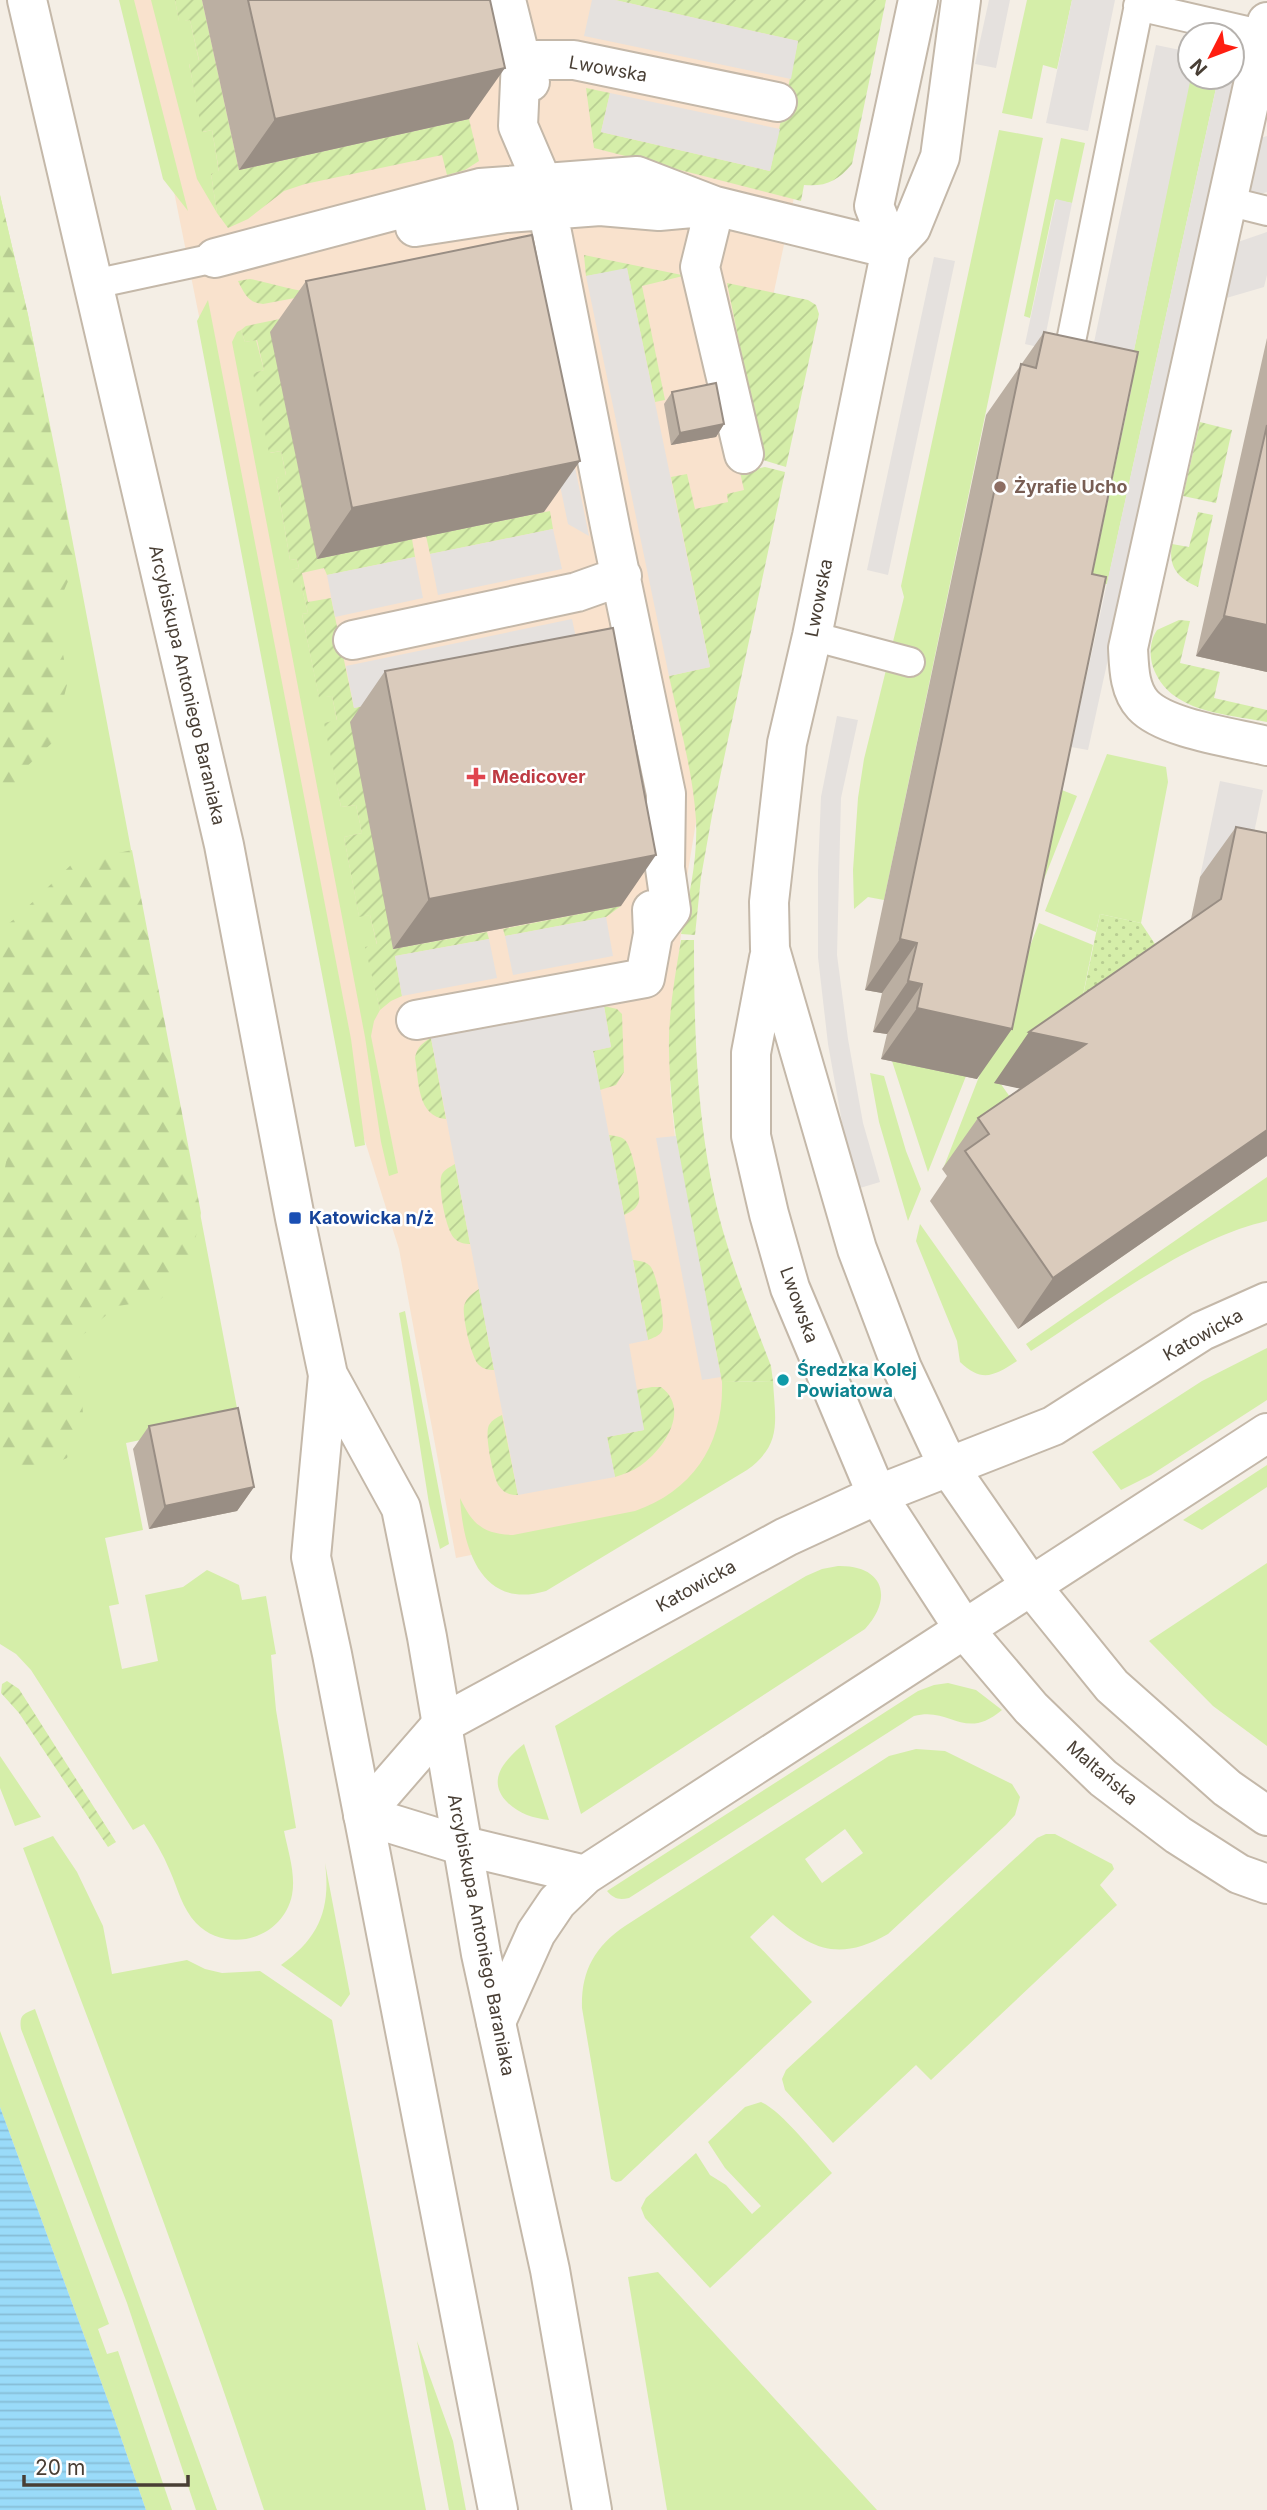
<svg xmlns="http://www.w3.org/2000/svg" width="1267" height="2510" font-family="Inter,sans-serif">
	<defs>
		<pattern id="forest-firs" width="22" height="20" patternUnits="userSpaceOnUse" patternTransform="scale(1.75)"><rect width="22" height="20" fill="#d5eea9"/><path d="M5 1l3.5 6h-7zM16 11l3.5 6h-7z" fill="#b8cd92"/></pattern>
		<pattern id="park-dots" width="8" height="8" patternUnits="userSpaceOnUse" patternTransform="scale(1.75)"><rect width="8" height="8" fill="#d5eea9"/><path d="M2 2h.1M6 6h.1" fill="none" stroke="#b8cd92" stroke-width="1.8" stroke-linecap="round"/></pattern>
		<pattern id="garden-furrows" width="10" height="10" patternUnits="userSpaceOnUse" patternTransform="scale(1.75)"><rect width="10" height="10" fill="#d5eea9"/><path d="M-1 1l2-2M0 10L10 0M9 11l2-2" fill="none" stroke="#b8cd92"/></pattern>
		<pattern id="water-rules" width="6" height="5" patternUnits="userSpaceOnUse" patternTransform="scale(1.75)"><rect width="6" height="5" fill="#9adbf9"/><path d="M0 2.5h6" fill="none" stroke="#86bdd6"/></pattern>
	</defs>
	<rect width="100%" height="100%" fill="#f4eee5"/>
	<!-- commercial -->
	<path fill="#f9e2cd" d="M 132,0 L 836,0 L 772,301 L 755,463 L 687,877 L 676,981 L 670,1088 L 680,1188 L 704,1298 L 739,1400 L 704,1466 L 636,1522 L 456,1558 L 399,1249 L 364,1138 L 152,82 Z"/>
	<!-- grass -->
	<path fill="#d5eea9" fill-rule="evenodd" d="M 119,0 L 134,0 L 188,211 L 163,179 Z
		M 151,0 L 175,0 L 179,21 L 190,20 L 199,61 L 189,64 L 203,132 L 212,130 L 219,172 L 211,174 L 217,213 L 197,179 Z
		M 1027,0 L 1072,0 L 1057,69 L 1043,65 L 1032,119 L 1002,113 Z
		M 1190,77 L 1218,77 L 1218,79 L 1107,584 L 1091,581 L 1132,386 L 1127,384 Z
		M 999,130 L 1043,138 L 884,900 L 868,897 L 854,909 L 853,870 L 858,798 L 864,759 L 904,597 L 901,586 Z
		M 1061,138 L 1085,143 L 1072,203 L 1055,200 L 1030,318 L 1024,316 Z
		M 0,195 L 28,315 L 60,475 L 241,1429 L 237,1420 L 126,1443 L 143,1530 L 105,1538 L 119,1604 L 109,1606 L 122,1669 L 158,1661 L 145,1595 L 183,1587 L 207,1570 L 239,1585 L 242,1600 L 266,1596 L 276,1654 L 271,1655 L 276,1710 L 296,1828 L 284,1831 C 288,1851 296,1874 292,1895 C 283,1939 227,1955 196,1923 C 182,1908 178,1889 170,1871 C 163,1854 154,1839 144,1824 L 133,1830 L 31,1670 L 16,1654 L 0,1644 Z
		M 208,300 L 351,1039 L 365,1145 L 355,1147 L 197,321 Z
		M 241,330 L 245,342 L 256,340 L 264,370 L 254,373 L 270,453 L 281,451 L 286,476 L 276,478 L 290,560 L 297,559 L 299,568 L 291,570 L 301,584 L 308,613 L 302,614 L 319,697 L 332,696 L 337,721 L 325,723 L 341,807 L 356,805 L 362,833 L 344,837 L 359,916 L 370,915 L 377,945 L 366,947 L 380,1010 L 374,1021 L 371,1036 L 398,1173 L 389,1176 L 381,1142 L 365,1037 L 232,342 L 237,332 Z
		M 1107,754 L 1166,767 L 1168,782 L 1141,923 L 1100,914 L 1096,932 L 1045,911 Z
		M 1039,781 L 1077,796 L 928,1172 L 892,1061 L 959,1075 Z
		M 1039,923 L 1093,945 L 1077,1025 L 998,1080 L 1022,1114 L 943,1169 Z
		M 870,1073 L 884,1076 L 906,1151 L 921,1189 L 908,1221 L 879,1122 Z
		M 1267,1177 L 1267,1221 C 1190,1238 1098,1308 1031,1351 L 1026,1344 Z
		M 920,1224 L 1017,1361 C 994,1376 982,1383 960,1362 L 957,1341 L 916,1241 Z
		M 405,1311 L 449,1544 L 440,1549 L 429,1504 L 399,1313 Z
		M 1267,1348 L 1267,1400 L 1151,1475 L 1121,1490 L 1092,1452 L 1202,1381 Z
		M 773,1381 C 775,1420 783,1444 747,1470 L 546,1591 C 482,1610 463,1550 460,1498 C 472,1524 483,1534 513,1535 L 635,1511 C 693,1491 724,1444 722,1382 Z
		M 1267,1465 L 1267,1487 L 1202,1530 L 1183,1520 Z
		M 1267,1563 L 1267,1746 L 1213,1706 L 1149,1641 Z
		M 838,1566 C 883,1565 894,1597 865,1629 L 581,1814 L 555,1726 L 806,1576 L 822,1569 Z
		M 948,1683 L 976,1690 L 1002,1710 C 964,1742 951,1706 914,1716 L 629,1898 C 619,1900 614,1899 607,1891 L 918,1691 L 934,1685 Z
		M 524,1744 L 549,1820 C 533,1818 520,1814 508,1803 C 485,1780 505,1760 524,1744 Z
		M 916,1749 L 945,1751 L 1012,1784 L 1020,1797 L 1015,1815 L 1006,1825 L 888,1934 C 839,1962 811,1950 773,1915 L 750,1937 L 812,2002 L 621,2181 L 616,2182 L 611,2179 L 582,2008 C 581,1972 594,1947 625,1926 L 889,1756 ZM 845,1829 L 863,1853 L 822,1883 L 805,1859 Z
		M 0,1756 L 41,1817 L 15,1826 L 0,1788 Z
		M 1046,1834 L 1055,1834 L 1112,1864 L 1114,1869 L 1100,1885 L 1117,1905 L 931,2080 L 916,2065 L 833,2143 L 785,2090 L 782,2079 L 786,2070 L 1037,1838 Z
		M 53,1836 L 77,1872 L 103,1926 L 112,1974 L 187,1960 L 205,1969 L 222,1973 L 260,1971 L 332,2020 L 426,2510 L 264,2510 C 190,2287 107,2067 23,1848 Z
		M 325,1863 L 350,1994 L 341,2007 L 281,1965 C 319,1938 331,1909 325,1863 Z
		M 35,2009 L 217,2510 L 196,2510 L 127,2303 L 21,2029 C 19,2015 23,2014 35,2009 Z
		M 0,2031 L 109,2324 L 98,2329 L 107,2354 L 118,2351 L 172,2510 L 146,2510 L 110,2406 L 0,2107 Z
		M 761,2102 C 781,2110 816,2155 832,2173 L 710,2288 L 645,2218 L 641,2208 L 646,2198 L 696,2153 L 710,2175 L 726,2185 L 752,2214 L 761,2206 L 725,2168 L 708,2142 L 745,2107 Z
		M 658,2272 L 877,2510 L 667,2510 L 628,2277 Z
		M 417,2341 L 453,2441 L 466,2510 L 449,2510 Z"/>
	<!-- forest -->
	<path fill="url(#forest-firs)" d="M 0,195 L 28,315 L 76,563 L 55,611 L 68,681 L 52,743 L 22,771 L 0,820 Z
		M 132,850 L 201,1213 L 189,1268 L 160,1300 L 117,1306 L 77,1340 L 83,1414 L 67,1458 L 35,1472 L 0,1453 L 0,1181 L 3,1177 L 9,1148 L 0,1136 L 0,930 L 17,917 L 73,863 Z"/>
	<!-- park -->
	<path fill="url(#park-dots)" d="M 1100,914 L 1141,923 L 1167,962 L 1077,1025 Z"/>
	<!-- garden -->
	<path fill="url(#garden-furrows)" d="M 175,0 L 202,0 L 239,170 L 469,119 L 479,161 L 465,170 L 447,175 L 442,155 L 305,184 L 284,191 L 248,219 L 228,228 L 217,213 L 211,174 L 219,171 L 212,130 L 202,132 L 189,63 L 199,60 L 190,20 L 179,22 Z
		M 615,0 L 886,0 L 852,164 C 838,181 825,187 804,185 L 801,201 L 594,148 L 586,88 L 610,93 L 601,132 L 770,171 L 798,41 Z
		M 584,255 L 682,275 L 683,276 L 642,286 L 665,400 L 655,402 L 627,269 L 586,276 Z
		M 487,277 L 317,559 L 412,539 L 415,557 L 327,575 L 324,568 L 302,573 L 308,602 L 331,598 L 354,708 L 429,692 L 393,949 L 487,932 L 489,939 L 395,956 L 402,996 L 391,1001 L 380,1010 L 365,947 L 377,944 L 370,915 L 359,917 L 344,837 L 362,833 L 356,805 L 341,807 L 324,723 L 337,720 L 332,696 L 319,698 L 302,614 L 308,613 L 301,584 L 294,585 L 290,570 L 299,568 L 297,559 L 290,560 L 276,478 L 286,475 L 281,451 L 269,453 L 253,373 L 264,370 L 257,340 L 245,342 L 241,330 L 246,326 Z
		M 250,279 C 277,284 299,294 327,292 L 263,304 C 248,303 244,293 238,281 Z
		M 727,283 L 808,300 L 816,305 L 819,314 L 786,467 L 763,460 Z
		M 1200,422 L 1232,430 L 1216,503 L 1183,496 Z
		M 765,467 L 785,472 L 713,810 L 701,877 L 695,935 L 681,934 C 689,897 698,858 696,820 C 693,772 679,723 669,676 L 710,667 L 671,477 L 687,474 L 695,509 L 728,502 L 727,494 L 744,490 L 740,472 Z
		M 550,511 L 553,529 L 430,554 L 426,536 Z
		M 1198,512 L 1213,515 L 1198,587 C 1177,578 1168,566 1172,544 L 1189,547 Z
		M 1179,620 L 1190,621 L 1180,663 L 1220,672 L 1214,698 L 1267,710 L 1267,722 C 1227,714 1169,713 1153,667 C 1149,655 1150,640 1157,630 Z
		M 621,906 L 606,917 L 505,936 L 503,929 Z
		M 681,940 L 694,940 C 694,1038 697,1136 723,1231 C 736,1277 754,1321 771,1366 L 773,1381 L 722,1382 L 721,1377 C 702,1272 671,1157 669,1051 C 668,1014 675,976 681,940 Z
		M 604,1006 L 617,1009 L 622,1014 L 624,1072 L 616,1085 L 600,1090 L 593,1051 L 611,1047 Z
		M 431,1038 L 446,1119 C 417,1117 419,1081 415,1058 C 417,1047 422,1043 431,1038 Z
		M 609,1135 C 615,1136 621,1136 625,1140 C 632,1146 641,1191 639,1200 C 638,1208 631,1212 624,1215 Z
		M 455,1164 L 470,1244 C 465,1244 459,1243 455,1239 C 446,1232 437,1184 442,1174 C 445,1169 450,1167 455,1164 Z
		M 633,1260 C 639,1261 645,1261 649,1265 C 657,1271 666,1321 662,1331 C 659,1336 653,1338 648,1340 Z
		M 479,1289 L 494,1370 C 488,1370 483,1369 479,1365 C 471,1358 462,1315 464,1306 C 466,1298 473,1293 479,1289 Z
		M 652,1387 L 661,1387 C 691,1409 664,1450 640,1466 C 633,1471 624,1474 615,1477 L 607,1437 L 644,1430 L 636,1390 Z
		M 502,1415 L 518,1495 C 509,1495 504,1493 499,1486 C 493,1477 484,1434 489,1425 C 492,1420 497,1417 502,1415 Z
		M 7,1681 L 19,1689 L 116,1842 L 108,1847 L 19,1713 L 1,1693 L 2,1684 Z"/>
	<!-- parking -->
	<path fill="#e5e1de" d="M 592,0 L 615,0 L 798,41 L 791,79 L 584,36 Z
		M 989,0 L 1010,0 L 996,68 L 975,64 Z
		M 1072,0 L 1115,0 L 1088,131 L 1046,123 Z
		M 1156,45 L 1190,52 L 1191,77 L 1127,384 L 1087,376 Z
		M 1218,79 L 1235,82 L 1088,750 L 1071,747 Z
		M 610,93 L 780,129 L 770,171 L 601,132 Z
		M 1267,136 L 1267,192 L 1245,199 L 1257,139 Z
		M 1056,199 L 1072,203 L 1043,348 L 1025,344 Z
		M 1267,232 L 1267,275 L 1264,287 L 1223,299 L 1235,243 Z
		M 934,257 L 955,261 L 888,575 L 867,570 Z
		M 533,261 L 589,536 L 568,524 L 528,331 Z
		M 627,268 L 710,667 L 669,676 L 586,276 Z
		M 553,529 L 562,569 L 438,595 L 430,554 Z
		M 415,557 L 423,598 L 335,617 L 327,575 Z
		M 572,619 L 581,661 L 354,708 L 346,666 Z
		M 837,716 L 858,720 L 841,798 L 837,955 L 848,1039 L 863,1123 L 880,1182 L 860,1188 L 843,1128 L 828,1044 L 818,957 L 818,871 L 821,797 Z
		M 1220,781 L 1263,790 L 1243,885 L 1200,877 Z
		M 606,917 L 613,956 L 513,975 L 505,936 Z
		M 489,939 L 497,978 L 402,996 L 395,956 Z
		M 604,1006 L 611,1047 L 593,1051 L 648,1340 L 629,1344 L 644,1430 L 607,1437 L 615,1477 L 518,1495 L 431,1038 Z
		M 676,1136 L 721,1377 L 702,1380 L 656,1138 Z"/>
	<!-- water -->
	<path fill="url(#water-rules)" d="M 0,2107 L 110,2406 L 146,2510 L 0,2510 Z"/>
	<g fill="none" stroke-linecap="round" stroke-linejoin="round">
		<!-- service casing -->
		<g stroke="#c4b8a9" stroke-width="32">
			<path id="service" d="M 1138,6 L 1264,35
				M 1227,201 L 1267,211
				M 94,284 L 215,258
				M 1065,371 L 1140,0
				M 812,636 L 910,662"/>
		</g>
		<!-- minor casing -->
		<g stroke="#c4b8a9" stroke-width="42">
			<path id="minor" d="M 506,0 L 521,60 L 530,82
				M 918,0 L 874,206 L 891,249 L 812,636 L 787,743 L 769,902 L 770,949 L 857,1249 L 902,1368 L 948,1466 L 1031,1586 L 1112,1686 L 1227,1788 L 1267,1816
				M 1267,22 L 1128,648 C 1129,667 1129,690 1143,705 C 1165,729 1235,738 1267,746
				M 521,60 L 518,126 L 542,182 L 611,531 L 666,794 L 665,868 L 671,910 L 653,934
				M 521,60 L 574,60 L 777,102
				M 715,206 L 700,267 L 744,454
				M 415,227 L 506,213 L 600,206 L 659,211 L 703,207
				M 891,249 L 911,228 L 940,157 L 961,0
				M 215,258 L 480,188 L 637,176 L 715,206 L 891,249
				M 353,640 L 577,592 L 622,576
				M 769,958 L 751,1053 L 751,1136 L 769,1214 L 790,1288 L 877,1495 L 964,1629 L 1031,1708 L 1103,1778 L 1178,1835 L 1239,1874 L 1267,1884
				M 416,1020 L 645,978 L 653,934 L 652,910
				M 585,1875 L 464,1846 L 363,1815 L 442,1724 L 786,1537 L 877,1495 L 1053,1426 L 1202,1331 L 1267,1302
				M 496,2022 L 536,1933 L 557,1902 L 585,1875 L 1267,1433"/>
		</g>
		<!-- tertiary casing -->
		<g stroke="#c4b8a9" stroke-width="42">
			<path id="tertiary" d="M 27,0 L 224,845 L 295,1218 L 328,1375 L 401,1508 L 427,1637 L 481,1954 L 550,2270 L 592,2510
				M 328,1375 L 311,1557 L 332,1654 L 498,2510"/>
		</g>
		<!-- service -->
		<use href="#service" stroke="#fff" stroke-width="28"/>
		<!-- minor -->
		<use href="#minor" stroke="#fff" stroke-width="38"/>
		<!-- tertiary -->
		<use href="#tertiary" stroke="#fff" stroke-width="38"/>
	</g>
	<!-- wall -->
	<path fill="#bbafa2" d="M 202,0 L 490,0 L 469,119 L 239,170 Z
		M 306,281 L 544,512 L 317,559 L 270,332 Z
		M 1044,332 L 977,1079 L 881,1059 L 887,1034 L 873,1032 L 882,993 L 865,990 L 986,415 Z
		M 1267,338 L 1267,672 L 1196,656 Z
		M 672,392 L 724,424 L 716,437 L 671,445 L 664,404 Z
		M 385,671 L 621,906 L 393,949 L 350,722 Z
		M 1236,827 L 1267,833 L 1267,1156 L 1018,1329 L 930,1201 L 947,1176 L 942,1169 L 978,1118 L 1021,1088 L 994,1083 L 1191,919 L 1200,877 Z
		M 149,1426 L 254,1487 L 237,1511 L 149,1529 L 133,1449 Z"/>
	<!-- shaded-wall -->
	<path fill="#998e84" d="M 505,68 L 469,119 L 239,170 L 275,119 Z
		M 724,424 L 716,437 L 671,445 L 680,433 Z
		M 580,461 L 544,512 L 317,559 L 352,508 Z
		M 1224,616 L 1267,625 L 1267,672 L 1196,656 Z
		M 656,855 L 621,906 L 393,949 L 429,899 Z
		M 900,939 L 917,943 L 882,993 L 865,990 Z
		M 908,981 L 922,984 L 887,1034 L 873,1032 Z
		M 917,1008 L 1012,1029 L 977,1079 L 881,1059 Z
		M 1029,1032 L 1086,1044 L 1050,1095 L 994,1083 Z
		M 1267,1130 L 1267,1156 L 1018,1329 L 1053,1278 Z
		M 254,1487 L 237,1511 L 149,1529 L 165,1506 Z"/>
	<!-- building -->
	<path fill="#dacbbc" stroke="#998e84" stroke-width="2" d="M 248,0 L 490,0 L 505,68 L 275,119 Z
		M 532,235 L 580,461 L 352,508 L 306,281 Z
		M 1044,332 L 1138,352 L 1092,574 L 1106,577 L 1012,1029 L 917,1008 L 922,984 L 908,981 L 917,943 L 900,939 L 1021,364 L 1036,368 Z
		M 716,383 L 724,424 L 680,433 L 672,392 Z
		M 1267,425 L 1267,625 L 1224,616 Z
		M 613,628 L 656,855 L 429,899 L 385,671 Z
		M 1236,827 L 1267,833 L 1267,1130 L 1053,1278 L 965,1151 L 989,1134 L 978,1118 L 1086,1044 L 1029,1032 L 1221,899 Z
		M 238,1408 L 254,1487 L 165,1506 L 149,1426 Z"/>
	<!-- markers -->
	<circle fill="#8d6e63" stroke="#fff" stroke-width="2.5" cx="1000" cy="487" r="7"/>
	<path fill="#e0444e" stroke="#fff" stroke-width="2.5" d="M472.5 766.5h7v7h7v7h-7v7h-7v-7h-7v-7h7z"/>
	<rect fill="#1a4fb4" stroke="#fff" stroke-width="2.5" x="288" y="1211" width="14" height="14" rx="3.5"/>
	<circle fill="#0f9aa8" stroke="#fff" stroke-width="2.5" cx="783" cy="1380" r="7"/>
	<g text-anchor="middle" stroke-width="5" stroke-linejoin="round" paint-order="stroke">
		<!-- street labels -->
		<g font-size="18" fill="#483e34" stroke="#fff">
			<text transform="translate(608 69) rotate(10)" y="6">Lwowska</text>
			<text transform="translate(819 598) rotate(-79)" y="6">Lwowska</text>
			<text transform="translate(187 685) rotate(77)" y="6">Arcybiskupa Antoniego Baraniaka</text>
			<text transform="translate(799 1305) rotate(70)" y="6">Lwowska</text>
			<text transform="translate(1203 1335) rotate(-29)" y="6">Katowicka</text>
			<text transform="translate(696 1586) rotate(-29)" y="6">Katowicka</text>
			<text transform="translate(1102 1773) rotate(41)" y="6">Maltańska</text>
			<text transform="translate(481 1935) rotate(79)" y="6">Arcybiskupa Antoniego Baraniaka</text>
		</g>
		<!-- education labels -->
		<g font-size="18" font-weight="bold" fill="#785e54" stroke="#fff" text-anchor="start">
			<text x="1014" y="493">Żyrafie Ucho</text>
		</g>
		<!-- health labels -->
		<g font-size="18" font-weight="bold" fill="#be3a42" stroke="#fff" text-anchor="start">
			<text x="492" y="783">Medicover</text>
		</g>
		<!-- transit labels -->
		<g font-size="18" font-weight="bold" fill="#164399" stroke="#fff" text-anchor="start">
			<text x="309" y="1224">Katowicka n/ż</text>
		</g>
		<!-- culture labels -->
		<g font-size="18" font-weight="bold" fill="#0d838f" stroke="#fff" text-anchor="start">
			<text x="797" y="1376">Średzka Kolej<tspan x="797" dy="21">Powiatowa</tspan></text>
		</g>
	</g>
	<!-- north arrow -->
	<g transform="translate(1211 56) rotate(228)"><circle r="33" fill="#ffffff" stroke="#b6b2ae" stroke-width="2"/>
	<path d="M0-5L12 26L0 18L-12 26Z" fill="#ff1e11"/>
	<text y="-10" font-size="19" font-weight="bold" text-anchor="middle" fill="#483e34">N</text>
	</g>
	<!-- scale -->
	<path d="M24 2475v10h164v-10" fill="none" stroke="#483e34" stroke-width="3.5"/>
	<text x="35" y="2475" font-size="21" fill="#483e34" stroke="#ffffff" stroke-width="5" paint-order="stroke">20 m</text>
</svg>
